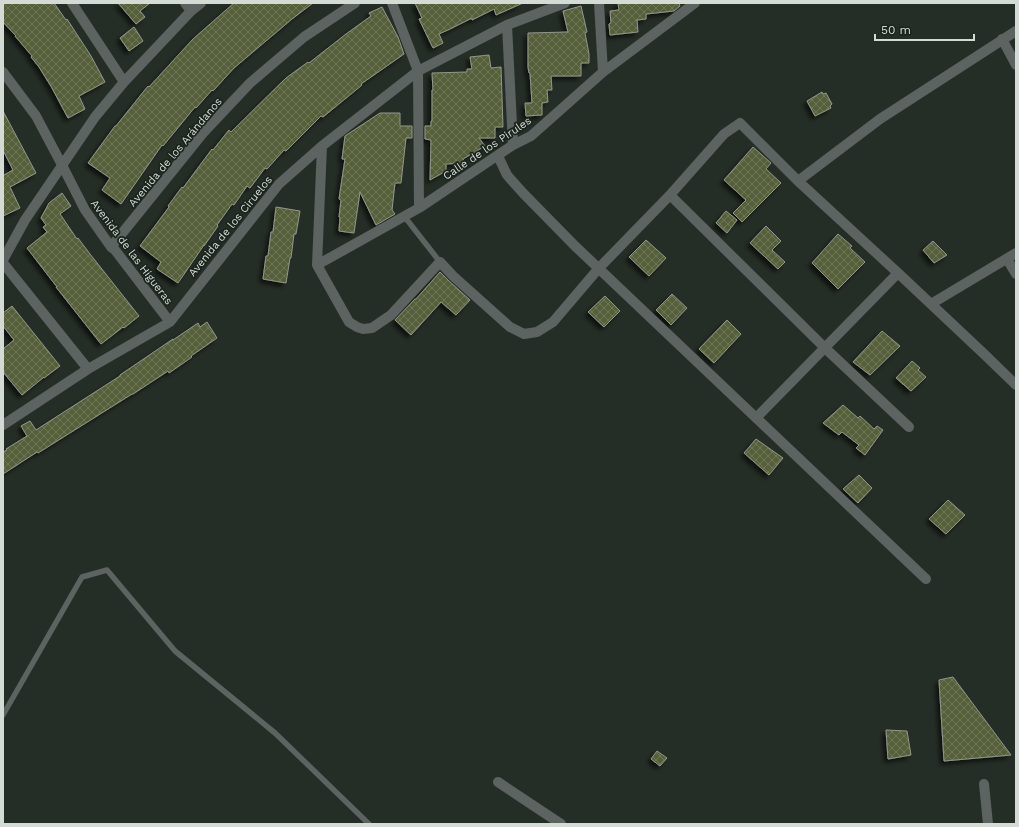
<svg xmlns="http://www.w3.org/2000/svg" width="1019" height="827" font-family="'Work Sans',sans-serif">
	<defs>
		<pattern id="building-cross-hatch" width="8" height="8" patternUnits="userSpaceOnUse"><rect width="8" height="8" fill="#55603a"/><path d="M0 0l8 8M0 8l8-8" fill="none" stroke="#6d7656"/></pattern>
		<filter id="shadow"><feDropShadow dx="-3.5" dy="3.5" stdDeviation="2" flood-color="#0009"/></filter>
	</defs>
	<rect width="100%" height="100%" fill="#252e26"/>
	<!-- building -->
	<path fill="url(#building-cross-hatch)" stroke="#93978a" filter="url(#shadow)" d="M 3,3 L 54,3 L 66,20 L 67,19 L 91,56 L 105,82 L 79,96 L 85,109 L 68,118 L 52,88 L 39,67 L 31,57 L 32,56 L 15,36 L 16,36 L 3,22 Z
		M 118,3 L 150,3 L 140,11 L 145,17 L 136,24 Z
		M 234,3 L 313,3 L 292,19 L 234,68 L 213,91 L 212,90 L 196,108 L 195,107 L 163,146 L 162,145 L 121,204 L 102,190 L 110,178 L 88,163 L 115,126 L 116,126 L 148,86 L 149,87 L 193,39 Z
		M 415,3 L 523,3 L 496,15 L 494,9 L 472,20 L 472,18 L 450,29 L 439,34 L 443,43 L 433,48 L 419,19 L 422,18 Z
		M 618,3 L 679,3 L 680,6 L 674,11 L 646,14 L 646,19 L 637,20 L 638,32 L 610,35 L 609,24 L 611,23 L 610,11 L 619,10 Z
		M 581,6 L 587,32 L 585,33 L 589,54 L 589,63 L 581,63 L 581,76 L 551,76 L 552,90 L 547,90 L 548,102 L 542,103 L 542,115 L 526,116 L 525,103 L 532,103 L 530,73 L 529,73 L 528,67 L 528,33 L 568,32 L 563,11 Z
		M 382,7 L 398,37 L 404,54 L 361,84 L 362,85 L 323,117 L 321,116 L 286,151 L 284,150 L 267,169 L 265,168 L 250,188 L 247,186 L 234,205 L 232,204 L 217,225 L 218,226 L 204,246 L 204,245 L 178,283 L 157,269 L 161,262 L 140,246 L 169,207 L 168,206 L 182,187 L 183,188 L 212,149 L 213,150 L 229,130 L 231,132 L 286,78 L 308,62 L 309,63 L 346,34 L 371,16 L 369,13 Z
		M 134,27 L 143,41 L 129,51 L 120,38 Z
		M 489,55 L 491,68 L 501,67 L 503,127 L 495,127 L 495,138 L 479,138 L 485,146 L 463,159 L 463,163 L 446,164 L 446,171 L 430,180 L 431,140 L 425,139 L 425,126 L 431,126 L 431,121 L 432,121 L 432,90 L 433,90 L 432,73 L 467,72 L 467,69 L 472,69 L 470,57 Z
		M 822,92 L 823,94 L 826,93 L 832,104 L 830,106 L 831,108 L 815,116 L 807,101 Z
		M 3,111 L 36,173 L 10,187 L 20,208 L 3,216 L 3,173 L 4,175 L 13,170 L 3,150 Z
		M 380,113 L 400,113 L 400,126 L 412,126 L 412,138 L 406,138 L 401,183 L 395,183 L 392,210 L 395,214 L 376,225 L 360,192 L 354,233 L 339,231 L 340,217 L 339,217 L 341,200 L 339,199 L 345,159 L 342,159 L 345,136 Z
		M 753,147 L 771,163 L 766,169 L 781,183 L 742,222 L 733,213 L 746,200 L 724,180 Z
		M 62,193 L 71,206 L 60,214 L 77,239 L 78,238 L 90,254 L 139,316 L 124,328 L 123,327 L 101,344 L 56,287 L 57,287 L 27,248 L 47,232 L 43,227 L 46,225 L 41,218 L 49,203 Z
		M 276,207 L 300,211 L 296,234 L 294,234 L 291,258 L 290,258 L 286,283 L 263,279 L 266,256 L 268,256 L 271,232 L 273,232 Z
		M 726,211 L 737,220 L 727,233 L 716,223 Z
		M 766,226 L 781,241 L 772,250 L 785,262 L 778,269 L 750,243 Z
		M 838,234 L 852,246 L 850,248 L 865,262 L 838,289 L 812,263 Z
		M 646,240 L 666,258 L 649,276 L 629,257 Z
		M 933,241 L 947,255 L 934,263 L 923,250 Z
		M 440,272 L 449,281 L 470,300 L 456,315 L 441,302 L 411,335 L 395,320 L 415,299 L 416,299 Z
		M 672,294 L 687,308 L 671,325 L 656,310 Z
		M 605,296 L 620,311 L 604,327 L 588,312 Z
		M 12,306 L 60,366 L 44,378 L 44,377 L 22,395 L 3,372 L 3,349 L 14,340 L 3,326 L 3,313 Z
		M 727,320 L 741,334 L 714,363 L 699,349 Z
		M 207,322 L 217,338 L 191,356 L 192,357 L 169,373 L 168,371 L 133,394 L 132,394 L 38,453 L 37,452 L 3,474 L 3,452 L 7,450 L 6,449 L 27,436 L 21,426 L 30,421 L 36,430 L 120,376 L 120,375 L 173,339 L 173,340 L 198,323 L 200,327 Z
		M 882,331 L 900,346 L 870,375 L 853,362 Z
		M 912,361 L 920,368 L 918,370 L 926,377 L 911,391 L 896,378 Z
		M 843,405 L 858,418 L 860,416 L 874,429 L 877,426 L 883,430 L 865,455 L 856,448 L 859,445 L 842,432 L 839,435 L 823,423 Z
		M 756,439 L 783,458 L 769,475 L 744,453 Z
		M 859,475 L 872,488 L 858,503 L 843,489 Z
		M 948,500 L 965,515 L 946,534 L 929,519 Z
		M 953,677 L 1011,755 L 944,761 L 939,680 Z
		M 886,730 L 907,731 L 911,755 L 888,759 Z
		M 657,751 L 667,758 L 660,766 L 651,759 Z"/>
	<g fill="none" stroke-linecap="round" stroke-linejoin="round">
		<!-- lane -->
		<path stroke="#5c6361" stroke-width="5.5" d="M 404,216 L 440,262
			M 3,715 L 82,577 L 107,570 L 175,651 L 275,733 L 369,824"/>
		<!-- street -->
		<path stroke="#5c6361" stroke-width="10" d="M 72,3 L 124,82
			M 185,3 L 191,11
			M 392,3 L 418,71 L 419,208
			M 599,3 L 603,72
			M 507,25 L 513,145
			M 1002,39 L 1016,65
			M 3,72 L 36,116 L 62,165 L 85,210 L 111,247 L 115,250 L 170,322
			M 322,146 L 317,265 L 349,322 L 357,327 L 363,329 L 372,328 L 391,315 L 440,262 L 453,276 L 510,327 L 524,334 L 537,332 L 553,322 L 599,268 L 670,195 L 724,134 L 740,123 L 798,181 L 898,273 L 983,353 L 1016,385
			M 498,156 L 507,175 L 523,193 L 575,246 L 926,579
			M 798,181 L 880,119 L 1016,31
			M 670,195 L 825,348 L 909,427
			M 111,247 L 203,133 L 250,83 L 304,37 L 355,3
			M 1007,259 L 1016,274
			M 3,260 L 25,220 L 95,117 L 124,82 L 191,11 L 201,3
			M 3,263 L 88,369
			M 317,265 L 419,208 L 513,145 L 531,136 L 603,72 L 695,3
			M 931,304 L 1016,253
			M 756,418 L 898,273
			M 3,425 L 88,369 L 170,322 L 279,184 L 322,146 L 418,71 L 507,25 L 565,3
			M 498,782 L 561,824
			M 984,784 L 988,824"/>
	</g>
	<g text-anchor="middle" stroke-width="3.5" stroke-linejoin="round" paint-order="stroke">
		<!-- street labels -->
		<g font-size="11" fill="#d4dbd5" stroke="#1b241d">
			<text transform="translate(487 148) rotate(-34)" y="4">Calle de los Pirules</text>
			<text transform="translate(175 152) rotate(-50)" y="4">Avenida de los Arándanos</text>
			<text transform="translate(230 226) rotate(-51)" y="4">Avenida de los Ciruelos</text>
			<text transform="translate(132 252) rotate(53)" y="4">Avenida de las Higueras</text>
		</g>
	</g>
	<!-- border -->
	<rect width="1019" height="827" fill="none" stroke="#d4dbd5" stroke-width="8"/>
	<!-- scale -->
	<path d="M875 34v6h99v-6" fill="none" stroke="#d4dbd5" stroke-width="2"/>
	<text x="881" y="34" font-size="12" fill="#d4dbd5" stroke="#1b241d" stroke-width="3" paint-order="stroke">50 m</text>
</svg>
